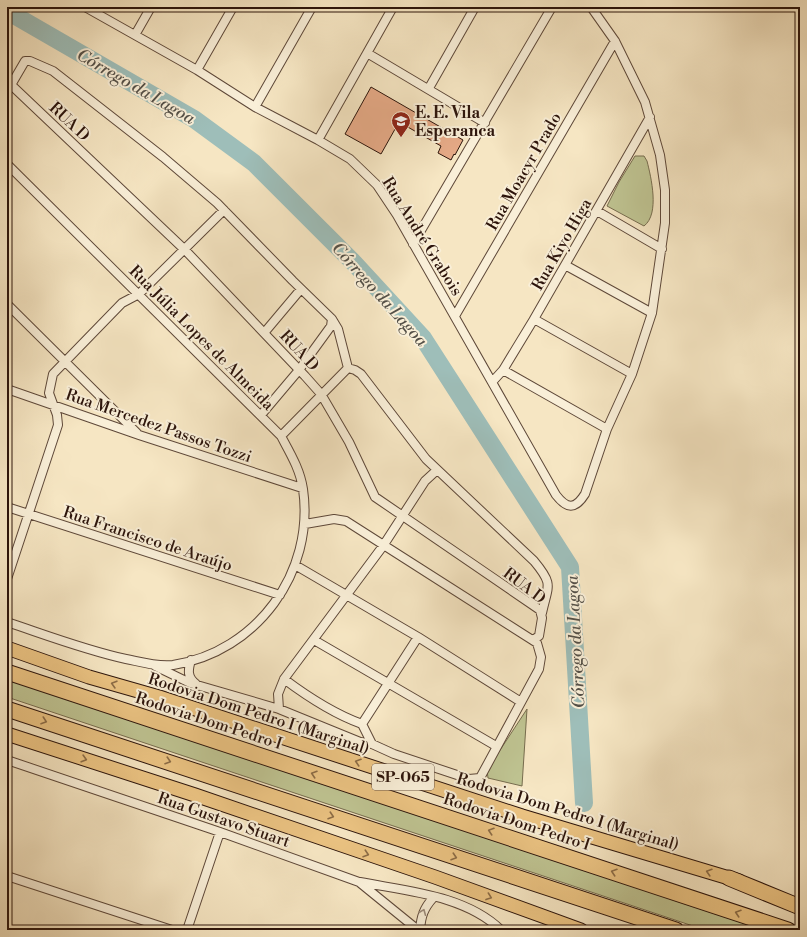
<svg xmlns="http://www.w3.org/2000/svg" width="807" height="937" font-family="'Libre Bodoni',serif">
	<rect width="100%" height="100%" fill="#f6e6c3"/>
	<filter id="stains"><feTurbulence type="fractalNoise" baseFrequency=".005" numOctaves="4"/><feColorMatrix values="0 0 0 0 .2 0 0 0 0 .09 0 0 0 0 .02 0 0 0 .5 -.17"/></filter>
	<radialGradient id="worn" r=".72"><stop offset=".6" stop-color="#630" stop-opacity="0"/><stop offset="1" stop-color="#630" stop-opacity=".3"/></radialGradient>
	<!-- green -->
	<path fill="#bfc492" stroke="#766c4e" d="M 635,156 L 644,156 L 647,161 C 651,177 660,214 644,226 L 607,206 L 619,182 Z
		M 7,679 L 764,930 L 705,930 L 7,697 Z
		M 527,709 L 522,786 L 488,778 L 487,770 Z"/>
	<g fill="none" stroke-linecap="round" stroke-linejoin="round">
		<!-- river -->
		<path stroke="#9ebeb9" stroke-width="18" d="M 7,11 L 194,119 L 254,163 L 354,263 L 423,338 L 570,567 L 584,803"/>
	</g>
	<!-- building -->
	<path fill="#e6aa87" stroke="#2c140b" d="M 371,87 L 463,140 L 455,155 L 454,154 L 451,160 L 438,153 L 441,146 L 399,122 L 381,154 L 345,134 Z"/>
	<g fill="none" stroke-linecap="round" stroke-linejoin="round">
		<!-- minor casing -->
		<g stroke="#5e4839" stroke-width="10">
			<path id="minor" d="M 85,7 L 197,70 L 255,107 L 318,140 L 350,159 L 377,185 L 397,215 L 556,495 C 567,509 575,510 585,494 L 607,429 L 632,374 L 652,313 L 665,223 L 665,190 L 660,155 L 645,102 L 615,41 L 591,7
				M 135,35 L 151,7
				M 367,53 L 485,123
				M 197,70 L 233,7
				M 7,81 L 185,250 L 305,376 L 321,394 L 349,442 L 375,497 L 540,610 L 542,618 L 539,636 L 533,640
				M 11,85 L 25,61 L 30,61 L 53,71 L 163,157 L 217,203 L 293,281 L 330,317 L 332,319 L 331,326 L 299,370 L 261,415
				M 429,88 L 475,7
				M 255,107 L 312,7
				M 318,140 L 393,7
				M 7,164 L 281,436 C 290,453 300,469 303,489 C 315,572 257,652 173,665 C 157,667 141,662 126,659 C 85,650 46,635 7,622
				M 597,211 L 662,249
				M 413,244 L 552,7
				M 565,265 L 652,313
				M 7,304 L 137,433
				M 455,316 L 615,41
				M 332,319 L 338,329 L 348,368
				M 534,319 L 632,374
				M 264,333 L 301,289
				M 348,368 L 355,370 L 361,374 L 426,459 L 534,561 C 554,585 548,585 542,613
				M 503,370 L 607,429
				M 493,381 L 503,370 L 534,319 L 650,117
				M 7,389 L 139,435 L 302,488
				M 281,436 L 348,368
				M 7,507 L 280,595
				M 295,565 L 418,637 L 521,702
				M 7,579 L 58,425 L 57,415 L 49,393 L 53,374 L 122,303 L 139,294 L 224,210
				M 314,640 L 496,746
				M 191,660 C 188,670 187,677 196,684
				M 155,666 L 190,683 L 279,709 L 360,742 L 372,744 L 394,754 L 469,779 L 480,778 L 539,669 L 541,657 L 537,643 L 346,521 L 334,519 L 305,524
				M 284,679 C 308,697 334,714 362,724 L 372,744
				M 279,709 L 278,694 L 284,679 L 383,546 L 425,481 L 437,470
				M 362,724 L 418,637
				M 7,760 L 220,832 L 359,882 L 418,930
				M 7,876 L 172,930
				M 360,882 C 406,891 465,895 501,930
				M 187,930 L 220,832
				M 420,930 C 421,916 424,908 433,898"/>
		</g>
		<!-- trunk casing -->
		<g stroke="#2c140b" stroke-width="15">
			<path id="trunk" d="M 7,648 L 89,677 L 159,697 L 522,816 L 739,881
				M 7,734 L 195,795 L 435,877 L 581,930"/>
		</g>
		<!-- motorway casing -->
		<g stroke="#2c140b" stroke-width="17">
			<path id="motorway" d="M 7,672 L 788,930
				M 7,709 L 676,930
				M 729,878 L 800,907"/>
		</g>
		<!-- minor -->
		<use href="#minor" stroke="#f9efd8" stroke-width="8"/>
		<!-- trunk -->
		<use href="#trunk" stroke="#ebc382" stroke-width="13"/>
		<!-- motorway -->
		<use href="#motorway" stroke="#ebc382" stroke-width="15"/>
	</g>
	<!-- one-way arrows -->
	<defs><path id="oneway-chevron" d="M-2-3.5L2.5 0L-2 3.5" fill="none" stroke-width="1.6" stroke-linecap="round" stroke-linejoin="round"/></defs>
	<g stroke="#8c6c46">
		<use href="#oneway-chevron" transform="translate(114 684) rotate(-164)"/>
		<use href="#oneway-chevron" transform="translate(44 721) rotate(19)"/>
		<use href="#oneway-chevron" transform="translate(84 759) rotate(16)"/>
		<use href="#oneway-chevron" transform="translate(168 761) rotate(18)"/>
		<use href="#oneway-chevron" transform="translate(358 762) rotate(-162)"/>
		<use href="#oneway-chevron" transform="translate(314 774) rotate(-162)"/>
		<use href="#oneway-chevron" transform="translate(331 816) rotate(18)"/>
		<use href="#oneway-chevron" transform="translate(491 831) rotate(-162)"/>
		<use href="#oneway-chevron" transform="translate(366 854) rotate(18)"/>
		<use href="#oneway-chevron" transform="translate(454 857) rotate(18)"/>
		<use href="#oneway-chevron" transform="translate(614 872) rotate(-162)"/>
		<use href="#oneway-chevron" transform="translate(709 872) rotate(-163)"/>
		<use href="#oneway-chevron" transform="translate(489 897) rotate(20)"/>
		<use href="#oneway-chevron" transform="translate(738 913) rotate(-162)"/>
	</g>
	<use stroke="#9d8c7c" href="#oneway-chevron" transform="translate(423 912) rotate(-68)"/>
	<!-- icons -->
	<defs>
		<g id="school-pin" transform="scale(1)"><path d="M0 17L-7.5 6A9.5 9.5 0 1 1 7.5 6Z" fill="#8f2418" stroke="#f9efd8"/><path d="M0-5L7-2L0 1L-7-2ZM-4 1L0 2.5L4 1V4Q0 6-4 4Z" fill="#fff"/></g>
	</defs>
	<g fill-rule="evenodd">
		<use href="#school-pin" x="401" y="121"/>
	</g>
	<g text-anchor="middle" stroke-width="4" stroke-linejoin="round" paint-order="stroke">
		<!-- shield labels -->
		<rect fill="#f9efd8" stroke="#6a5648" stroke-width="1" x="372" y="764" width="62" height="26" rx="3"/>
		<g font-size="15" font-weight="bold" fill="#2c140b">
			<text x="403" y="782">SP-065</text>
		</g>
		<!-- poi labels -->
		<g font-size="16" font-weight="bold" fill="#2c140b" stroke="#f9efd8" text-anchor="start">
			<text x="415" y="118">E. E. Vila<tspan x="415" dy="18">Esperanca</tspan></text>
		</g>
		<!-- street labels -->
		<g font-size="16" fill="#2c140b" stroke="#f9efd8">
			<text transform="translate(70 121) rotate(43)" y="6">RUA D</text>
			<text transform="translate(523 171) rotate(-60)" y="6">Rua Moacyr Prado</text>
			<text transform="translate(423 236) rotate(58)" y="6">Rua André Grabois</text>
			<text transform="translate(561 244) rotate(-60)" y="6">Rua Kiyo Higa</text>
			<text transform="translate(202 337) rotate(45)" y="6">Rua Júlia Lopes de Almeida</text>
			<text transform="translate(300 350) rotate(47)" y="6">RUA D</text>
			<text transform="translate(159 425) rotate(19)" y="6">Rua Mercedez Passos Tozzi</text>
			<text transform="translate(148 538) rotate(18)" y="6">Rua Francisco de Araújo</text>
			<text transform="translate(525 585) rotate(37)" y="6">RUA D</text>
			<text transform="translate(259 713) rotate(18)" y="6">Rodovia Dom Pedro I (Marginal)</text>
			<text transform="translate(209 720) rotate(18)" y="6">Rodovia Dom Pedro I</text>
			<text transform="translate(568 811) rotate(17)" y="6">Rodovia Dom Pedro I (Marginal)</text>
			<text transform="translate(224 819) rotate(19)" y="6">Rua Gustavo Stuart</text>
			<text transform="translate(517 821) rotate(18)" y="6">Rodovia Dom Pedro I</text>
		</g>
		<!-- water labels -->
		<g font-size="17" font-style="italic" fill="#545048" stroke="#f9efd8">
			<text transform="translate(136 86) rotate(30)" y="6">Córrego da Lagoa</text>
			<text transform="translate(380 294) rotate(48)" y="6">Córrego da Lagoa</text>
			<text transform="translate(575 642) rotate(-93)" y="6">Córrego da Lagoa</text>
		</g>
	</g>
	<!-- margin -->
	<rect width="807" height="937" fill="none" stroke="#f6e6c3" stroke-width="24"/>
	<rect x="8" y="8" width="791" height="921" fill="none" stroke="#2c140b" stroke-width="2"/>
	<rect x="12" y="12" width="783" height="913" fill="none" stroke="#2c140b"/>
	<rect width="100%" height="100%" filter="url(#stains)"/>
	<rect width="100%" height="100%" fill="url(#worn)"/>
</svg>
